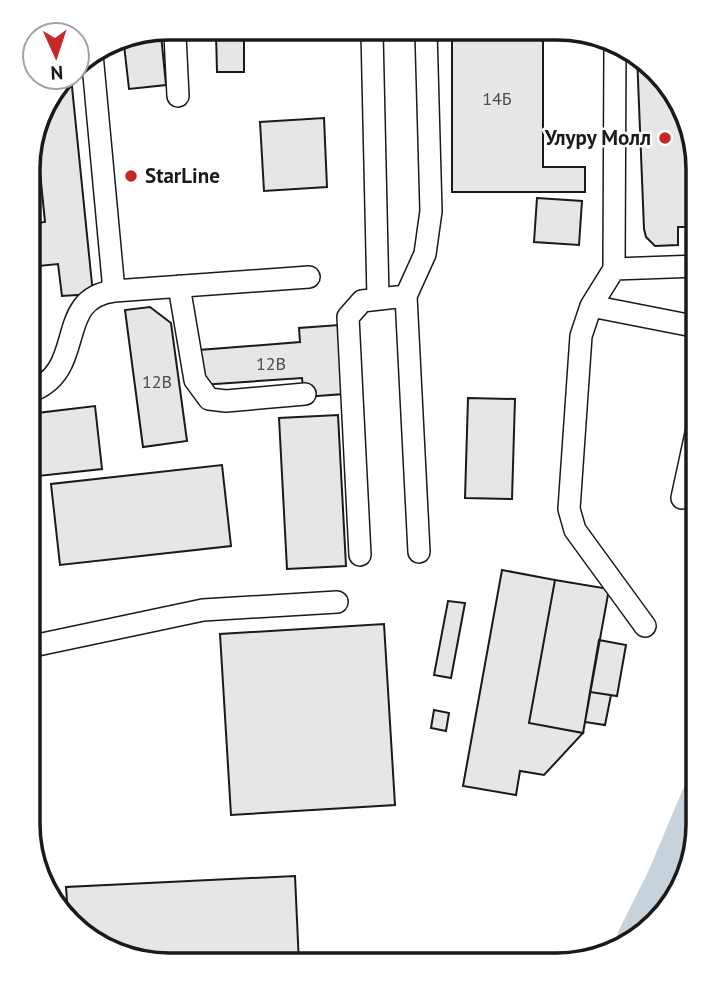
<svg xmlns="http://www.w3.org/2000/svg" width="726" height="993" font-family="'PT Sans',sans-serif">
	<rect width="100%" height="100%" fill="#fff"/>
	<g fill="none" stroke-linecap="round" stroke-linejoin="round">
		<!-- river -->
		<path stroke="#c6d2dc" stroke-width="33" d="M 634,937 L 663,879 L 698,796"/>
	</g>
	<!-- building -->
	<path fill="#e6e6e6" stroke="#1a1a1a" stroke-width="2" d="M 543,30 L 543,167 L 585,167 L 585,192 L 452,192 L 452,31 Z
		M 216,34 L 244,34 L 244,72 L 217,72 Z
		M 161,35 L 166,85 L 129,89 L 123,36 Z
		M 637,55 L 642,57 L 684,107 L 698,169 L 698,227 L 678,227 L 678,245 L 655,246 L 646,237 L 644,229 Z
		M 65,77 L 71,77 L 93,294 L 62,296 L 58,264 L 29,267 L 29,224 L 45,222 L 36,132 L 47,99 Z
		M 324,118 L 327,187 L 264,191 L 260,122 Z
		M 537,198 L 582,201 L 579,245 L 534,242 Z
		M 150,307 L 171,323 L 187,441 L 143,447 L 125,310 Z
		M 339,325 L 344,394 L 304,397 L 302,378 L 201,385 L 199,350 L 300,342 L 299,328 Z
		M 468,398 L 515,399 L 512,499 L 465,498 Z
		M 95,406 L 102,469 L 29,477 L 29,414 Z
		M 338,415 L 346,566 L 287,569 L 279,418 Z
		M 222,465 L 231,546 L 60,565 L 51,484 Z
		M 502,570 L 555,580 L 529,723 L 583,733 L 544,775 L 520,771 L 516,795 L 463,786 Z
		M 555,580 L 609,589 L 583,733 L 529,723 Z
		M 448,601 L 465,603 L 451,678 L 434,675 Z
		M 384,624 L 395,805 L 231,815 L 220,634 Z
		M 599,640 L 626,645 L 617,696 L 590,692 Z
		M 590,692 L 611,695 L 605,725 L 585,722 Z
		M 434,710 L 449,713 L 446,731 L 431,728 Z
		M 295,876 L 299,964 L 151,964 L 90,941 L 68,915 L 66,887 Z"/>
	<g fill="none" stroke-linecap="round" stroke-linejoin="round">
		<!-- minor casing -->
		<g stroke="#1a1a1a" stroke-width="24">
			<path id="minor" d="M 372,32 L 378,298
				M 175,35 L 178,96
				M 615,46 L 614,269 L 698,266
				M 92,54 L 114,291 L 309,277
				M 614,269 L 591,306 L 698,327
				M 179,286 L 195,380 L 209,399 L 226,401 L 305,394
				M 591,306 L 581,336 L 569,509 L 575,530 L 645,626
				M 29,392 C 89,371 52,299 114,291
				M 682,498 L 698,424
				M 419,552 L 406,296 L 425,254 L 431,211 L 426,31
				M 360,555 L 348,317 L 362,301 L 406,296
				M 28,647 L 203,610 L 337,602"/>
		</g>
		<!-- minor -->
		<use href="#minor" stroke="#fff" stroke-width="21"/>
	</g>
	<!-- markers -->
	<g fill="#c62828" stroke="#fff" stroke-width="2.5">
		<circle cx="665" cy="138" r="7"/>
		<circle cx="131" cy="176" r="7"/>
	</g>
	<g text-anchor="middle" stroke-width="5" stroke-linejoin="round" paint-order="stroke">
		<!-- number labels -->
		<g font-size="18" fill="#4d4d4d">
			<text x="497" y="105">14Б</text>
			<text x="271" y="370">12В</text>
			<text x="157" y="388">12В</text>
		</g>
		<!-- poi labels -->
		<g font-size="21" font-weight="bold" fill="#1a1a1a" stroke="#fff" text-anchor="end">
			<text x="651" y="145">Улуру Молл</text>
			<text x="145" y="183" text-anchor="start">StarLine</text>
		</g>
	</g>
	<!-- crop -->
	<path d="M0 0H726V993H0ZM169 40H557A129 129 0 0 1 686 169V824A129 129 0 0 1 557 953H169A129 129 0 0 1 40 824V169A129 129 0 0 1 169 40Z" fill="#fff" fill-rule="evenodd"/>
	<path fill="none" stroke="#1a1a1a" stroke-width="3.5" d="M169 40H557A129 129 0 0 1 686 169V824A129 129 0 0 1 557 953H169A129 129 0 0 1 40 824V169A129 129 0 0 1 169 40Z"/>
	<!-- north arrow -->
	<g transform="translate(56 56) rotate(177)"><circle r="33" fill="#ffffff" stroke="#a3a3a3" stroke-width="2"/>
	<path d="M0-5L12 26L0 18L-12 26Z" fill="#c62828"/>
	<text y="-10" font-size="19" font-weight="bold" text-anchor="middle" fill="#1a1a1a">N</text>
	</g>
</svg>
